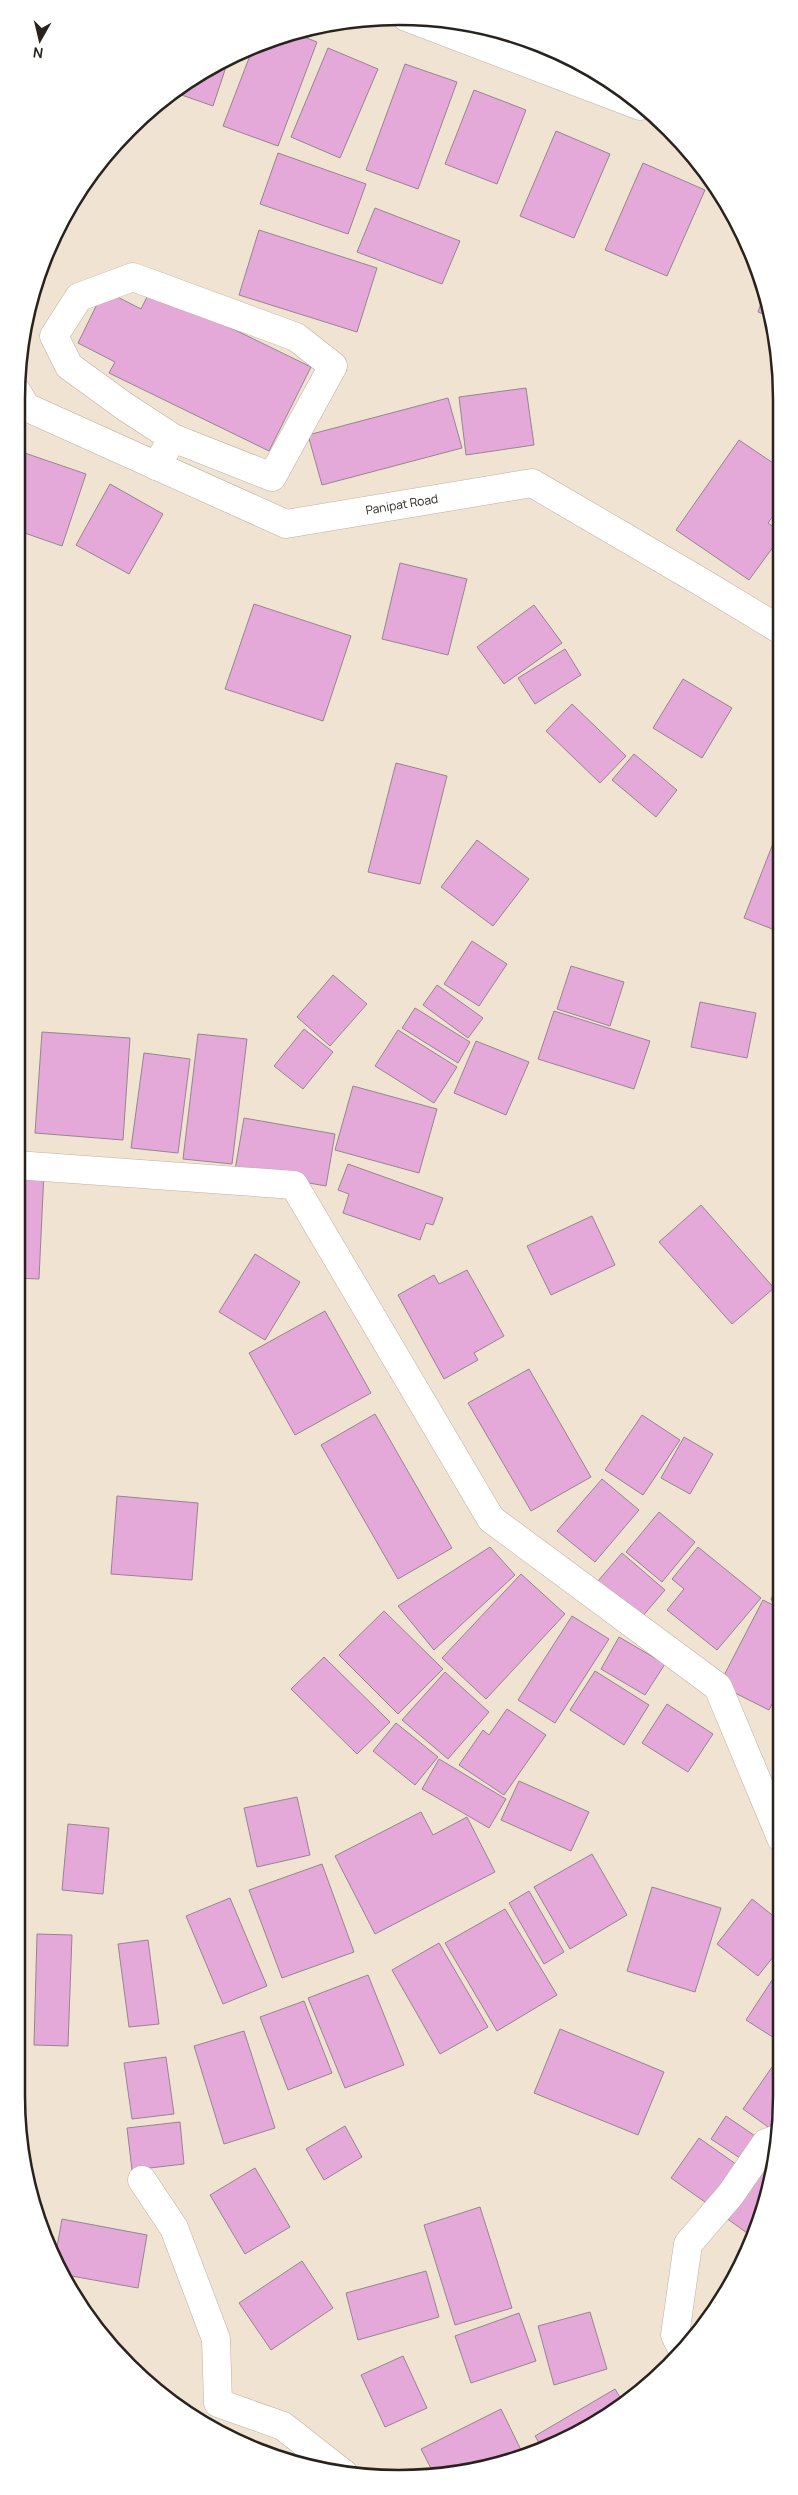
<svg xmlns="http://www.w3.org/2000/svg" width="798" height="2495" font-family="Manrope,sans-serif">
	<rect width="100%" height="100%" fill="#f1e3d2"/>
	<!-- building -->
	<path fill="#e5a9d9" stroke="#958591" d="M 294,33 L 317,42 L 278,146 L 223,126 L 254,45 Z
		M 328,48 L 378,69 L 340,158 L 291,137 Z
		M 229,58 L 213,106 L 173,92 L 187,81 Z
		M 405,64 L 457,82 L 418,189 L 366,170 Z
		M 474,90 L 526,110 L 497,184 L 445,164 Z
		M 556,131 L 610,154 L 574,238 L 520,216 Z
		M 278,153 L 366,184 L 348,234 L 260,204 Z
		M 643,163 L 705,190 L 667,276 L 605,250 Z
		M 375,208 L 460,241 L 442,284 L 357,252 Z
		M 259,230 L 377,268 L 357,332 L 239,295 Z
		M 151,289 L 311,367 L 269,451 L 109,373 L 115,362 L 78,343 L 104,290 L 141,309 Z
		M 763,297 L 768,316 L 758,312 Z
		M 526,388 L 534,445 L 466,455 L 459,397 Z
		M 448,398 L 462,448 L 322,485 L 308,435 Z
		M 739,440 L 779,467 L 779,508 L 768,523 L 779,531 L 779,539 L 749,580 L 676,530 Z
		M 16,450 L 86,474 L 62,546 L 16,530 Z
		M 110,484 L 163,514 L 129,574 L 76,545 Z
		M 400,563 L 467,579 L 448,655 L 382,639 Z
		M 254,604 L 351,636 L 323,721 L 225,689 Z
		M 534,605 L 562,643 L 504,684 L 477,647 Z
		M 565,649 L 581,675 L 535,704 L 518,678 Z
		M 683,679 L 732,708 L 702,758 L 653,728 Z
		M 572,704 L 626,756 L 600,783 L 546,731 Z
		M 634,754 L 677,790 L 656,817 L 612,780 Z
		M 396,763 L 447,776 L 420,884 L 368,872 Z
		M 779,828 L 780,932 L 744,918 Z
		M 477,840 L 529,879 L 493,926 L 441,887 Z
		M 472,941 L 507,964 L 479,1006 L 444,984 Z
		M 571,966 L 624,982 L 610,1026 L 557,1009 Z
		M 333,975 L 367,1004 L 330,1046 L 297,1017 Z
		M 437,985 L 483,1018 L 468,1038 L 423,1005 Z
		M 700,1002 L 756,1013 L 747,1058 L 691,1047 Z
		M 415,1008 L 470,1042 L 458,1063 L 402,1028 Z
		M 554,1011 L 650,1041 L 634,1089 L 538,1059 Z
		M 304,1029 L 333,1052 L 303,1089 L 274,1066 Z
		M 398,1030 L 457,1067 L 434,1103 L 375,1066 Z
		M 42,1032 L 130,1038 L 123,1140 L 35,1133 Z
		M 198,1034 L 247,1039 L 232,1164 L 183,1159 Z
		M 476,1041 L 529,1062 L 506,1115 L 454,1093 Z
		M 144,1053 L 190,1059 L 178,1153 L 131,1148 Z
		M 353,1086 L 437,1109 L 419,1173 L 335,1150 Z
		M 244,1118 L 335,1134 L 326,1186 L 235,1170 Z
		M 348,1164 L 443,1198 L 433,1225 L 426,1223 L 420,1240 L 343,1213 L 349,1194 L 338,1190 Z
		M 16,1171 L 44,1172 L 39,1279 L 16,1278 Z
		M 701,1205 L 774,1288 L 732,1324 L 659,1242 Z
		M 592,1216 L 615,1265 L 551,1295 L 527,1246 Z
		M 255,1254 L 300,1282 L 265,1340 L 219,1312 Z
		M 467,1270 L 504,1336 L 474,1353 L 478,1360 L 444,1379 L 398,1295 L 434,1275 L 439,1284 Z
		M 325,1311 L 371,1393 L 295,1435 L 249,1353 Z
		M 529,1369 L 591,1477 L 531,1511 L 468,1403 Z
		M 375,1414 L 452,1548 L 398,1579 L 321,1445 Z
		M 642,1415 L 680,1440 L 643,1495 L 605,1470 Z
		M 684,1437 L 713,1454 L 690,1494 L 661,1478 Z
		M 602,1479 L 639,1510 L 595,1562 L 557,1531 Z
		M 117,1496 L 198,1503 L 192,1580 L 111,1574 Z
		M 659,1512 L 695,1542 L 662,1582 L 626,1552 Z
		M 490,1547 L 515,1575 L 434,1650 L 398,1606 Z
		M 698,1547 L 761,1598 L 717,1650 L 667,1610 L 684,1589 L 672,1579 Z
		M 622,1553 L 665,1590 L 641,1618 L 598,1581 Z
		M 781,1572 L 781,1604 L 771,1600 Z
		M 521,1574 L 565,1614 L 486,1699 L 442,1658 Z
		M 763,1600 L 781,1609 L 781,1687 L 769,1710 L 719,1685 Z
		M 384,1611 L 443,1669 L 398,1714 L 339,1655 Z
		M 572,1616 L 609,1639 L 555,1723 L 518,1700 Z
		M 619,1637 L 665,1664 L 645,1695 L 601,1669 Z
		M 324,1657 L 390,1722 L 357,1754 L 291,1689 Z
		M 595,1671 L 649,1705 L 624,1745 L 570,1710 Z
		M 445,1672 L 489,1712 L 448,1759 L 402,1720 Z
		M 667,1704 L 713,1734 L 688,1772 L 642,1743 Z
		M 507,1709 L 546,1735 L 504,1795 L 459,1765 L 483,1730 L 489,1735 Z
		M 396,1723 L 438,1757 L 415,1785 L 373,1751 Z
		M 439,1759 L 506,1799 L 489,1828 L 422,1789 Z
		M 519,1781 L 589,1812 L 571,1851 L 501,1820 Z
		M 297,1797 L 310,1855 L 257,1867 L 244,1808 Z
		M 421,1812 L 433,1835 L 467,1817 L 495,1872 L 375,1934 L 335,1856 Z
		M 68,1824 L 109,1828 L 103,1894 L 62,1890 Z
		M 16,1829 L 24,1829 L 20,1863 L 16,1862 Z
		M 592,1854 L 627,1915 L 570,1949 L 534,1887 Z
		M 322,1864 L 354,1952 L 282,1978 L 249,1890 Z
		M 652,1887 L 721,1908 L 695,1992 L 627,1971 Z
		M 529,1891 L 564,1952 L 544,1964 L 509,1903 Z
		M 230,1898 L 267,1986 L 223,2004 L 186,1916 Z
		M 752,1899 L 781,1922 L 781,1947 L 758,1976 L 717,1944 Z
		M 505,1909 L 557,1995 L 497,2031 L 445,1943 Z
		M 37,1934 L 72,1935 L 68,2046 L 34,2045 Z
		M 148,1940 L 159,2024 L 129,2027 L 118,1944 Z
		M 439,1943 L 488,2027 L 440,2054 L 392,1970 Z
		M 782,1965 L 782,2043 L 746,2020 Z
		M 368,1975 L 404,2065 L 345,2088 L 308,1998 Z
		M 304,2001 L 332,2073 L 288,2090 L 260,2017 Z
		M 560,2029 L 664,2072 L 638,2135 L 534,2093 Z
		M 244,2031 L 275,2128 L 224,2144 L 194,2046 Z
		M 166,2057 L 174,2114 L 132,2119 L 124,2063 Z
		M 772,2067 L 782,2074 L 778,2134 L 743,2109 Z
		M 726,2116 L 758,2138 L 743,2160 L 711,2139 Z
		M 180,2122 L 184,2164 L 132,2170 L 127,2128 Z
		M 345,2126 L 362,2157 L 324,2180 L 306,2149 Z
		M 699,2138 L 740,2167 L 712,2207 L 671,2178 Z
		M 770,2149 L 776,2153 L 774,2171 L 754,2238 L 722,2215 Z
		M 255,2168 L 290,2227 L 245,2254 L 210,2195 Z
		M 480,2207 L 512,2308 L 455,2325 L 424,2225 Z
		M 62,2219 L 147,2235 L 138,2288 L 66,2275 L 55,2258 Z
		M 302,2261 L 333,2308 L 271,2350 L 239,2303 Z
		M 426,2271 L 439,2317 L 358,2340 L 346,2293 Z
		M 590,2312 L 607,2369 L 554,2385 L 538,2326 Z
		M 519,2313 L 536,2361 L 471,2383 L 455,2336 Z
		M 711,2316 L 688,2345 L 681,2335 Z
		M 403,2356 L 427,2408 L 385,2427 L 361,2375 Z
		M 615,2389 L 624,2404 L 612,2414 L 541,2446 L 535,2436 Z
		M 501,2409 L 523,2454 L 498,2466 L 435,2476 L 421,2449 Z"/>
	<g fill="none" stroke-linecap="round" stroke-linejoin="round">
		<!-- minor casing -->
		<g stroke="#bdb0a0" stroke-width="29">
			<g id="minor">
				<path d="M 406,17 L 640,106"/>
				<path id="s1" d="M 17,392 L 26,407 L 286,524 L 532,483 L 698,580 L 779,629"/>
				<path d="M 156,466 L 173,438 L 124,406 L 69,366 L 54,336 L 79,297 L 133,277 L 296,337 L 333,366 L 272,477 L 173,438"/>
				<path d="M 16,1165 L 294,1185 L 491,1519 L 718,1687 L 781,1838"/>
				<path d="M 142,2180 L 174,2228 L 216,2339 L 218,2403 L 283,2426 L 344,2474"/>
				<path d="M 683,2351 L 675,2335 L 688,2244 L 731,2194 L 766,2143 L 777,2139"/>
			</g>
		</g>
		<!-- minor -->
		<use href="#minor" stroke="#fff" stroke-width="28"/>
	</g>
	<g text-anchor="middle" stroke-width="4" stroke-linejoin="round" paint-order="stroke">
		<!-- street labels -->
		<g font-size="12" fill="#28231d" stroke="#fff">
			<text dy="4" stroke="none"><textPath href="#s1" startOffset="420">Panipat Road</textPath></text>
		</g>
	</g>
	<!-- crop -->
	<path d="M0 0H798V2495H0ZM399 25H399A374 374 0 0 1 773 399V2096A374 374 0 0 1 399 2470H399A374 374 0 0 1 25 2096V399A374 374 0 0 1 399 25Z" fill="#fff" fill-rule="evenodd"/>
	<path fill="none" stroke="#28231d" stroke-width="2.5" d="M399 25H399A374 374 0 0 1 773 399V2096A374 374 0 0 1 399 2470H399A374 374 0 0 1 25 2096V399A374 374 0 0 1 399 25Z"/>
	<!-- north arrow -->
	<g transform="translate(40 40) rotate(188)" stroke="#ffffff" stroke-width="4" paint-order="stroke">
	<path d="M0-4L9 19L0 12L-9 19Z" fill="#28231d"/>
	<text y="-8" font-size="14" font-weight="bold" text-anchor="middle" fill="#28231d">N</text>
	</g>
</svg>
